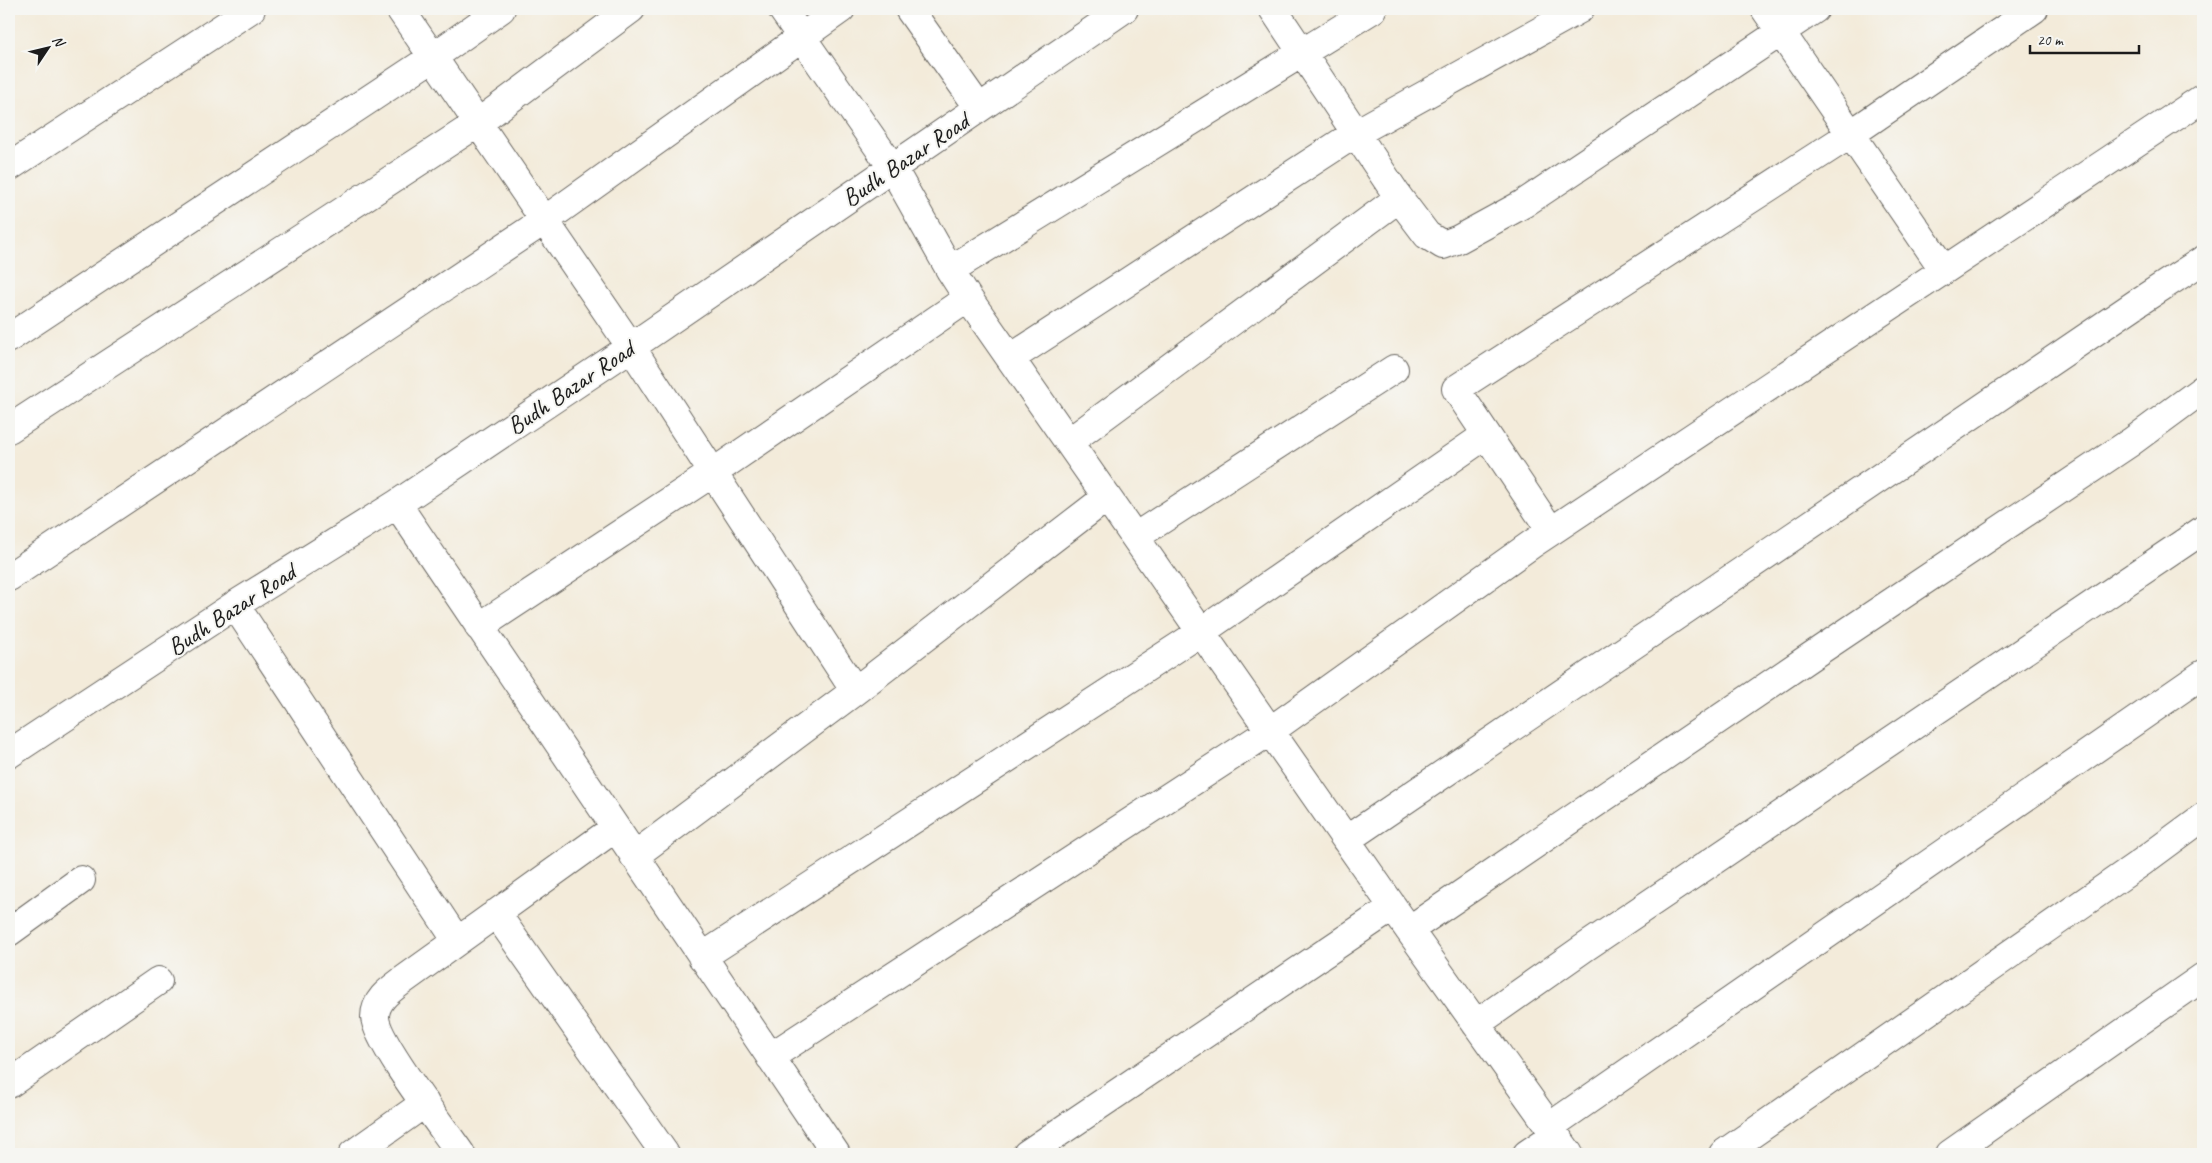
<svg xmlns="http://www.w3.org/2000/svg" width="2212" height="1163" font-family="Caveat,sans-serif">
	<rect width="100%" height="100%" fill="#f6f6f2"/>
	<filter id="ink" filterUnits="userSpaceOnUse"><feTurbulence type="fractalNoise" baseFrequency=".02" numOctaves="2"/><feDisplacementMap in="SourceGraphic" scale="10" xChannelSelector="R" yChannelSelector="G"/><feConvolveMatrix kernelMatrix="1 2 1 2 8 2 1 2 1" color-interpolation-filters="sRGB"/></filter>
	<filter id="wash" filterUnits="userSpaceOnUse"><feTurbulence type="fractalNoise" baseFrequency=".0096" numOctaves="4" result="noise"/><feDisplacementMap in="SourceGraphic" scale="20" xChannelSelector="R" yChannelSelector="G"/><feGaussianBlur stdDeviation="1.12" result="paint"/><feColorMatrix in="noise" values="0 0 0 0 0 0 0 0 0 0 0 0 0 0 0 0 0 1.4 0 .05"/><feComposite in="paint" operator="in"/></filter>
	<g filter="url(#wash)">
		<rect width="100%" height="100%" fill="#f3ebda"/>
	</g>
	<g filter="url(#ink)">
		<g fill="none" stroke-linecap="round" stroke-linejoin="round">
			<!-- minor casing -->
			<g stroke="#67645e" stroke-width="30">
				<path id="minor" d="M 400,9 L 631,347 L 855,691
					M 782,9 L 892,167 L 950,270 L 968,298 L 1409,930 L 1569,1154
					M 909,9 L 979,108
					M 1273,9 L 1399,198 L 1427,235 L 1443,245 L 1459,239 L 1523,204 L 1815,9
					M 1765,9 L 1944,270
					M 9,167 L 251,9
					M 950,270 L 1373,9
					M 9,338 L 433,57 L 501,9
					M 1011,358 L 1356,133 L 1580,9
					M 9,429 L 478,123 L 631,9
					M 1069,442 L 1399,198
					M 397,504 L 836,1154
					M 1551,531 L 1456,389 L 1851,134 L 2034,9
					M 1135,537 L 1394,369
					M 9,577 L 545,220 L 841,9
					M 235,605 L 457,941
					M 479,627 L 714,472 L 968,298
					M 9,754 L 235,605 L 397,504 L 631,347 L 1124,9
					M 1346,840 L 2137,303 L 2203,260
					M 634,856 L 855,691 L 1107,497
					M 496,913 L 665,1154
					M 1409,930 L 1810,657 L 2131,442 L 2203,389
					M 9,932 L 81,880
					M 702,957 L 1201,632 L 1486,435
					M 1476,1024 L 1584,948 L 2203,530
					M 770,1057 L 1270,731 L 1532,544 L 2203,98
					M 9,1084 L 158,981
					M 1549,1127 L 2203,674
					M 353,1154 L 425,1103
					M 461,1154 C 444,1129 376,1042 375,1017 C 375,1000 390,990 402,981 L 615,828
					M 1027,1154 L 1393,907
					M 1527,1154 L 1555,1135
					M 1723,1154 L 2142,862 L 2203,817
					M 1950,1154 L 2203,977"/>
			</g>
			<!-- minor -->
			<use href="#minor" stroke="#fff" stroke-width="28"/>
		</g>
	</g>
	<g text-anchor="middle" stroke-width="4" stroke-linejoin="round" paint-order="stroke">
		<!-- street labels -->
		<g font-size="25" fill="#1c1c1c" stroke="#f6f6f2">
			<text transform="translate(905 159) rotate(-34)" y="9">Budh Bazar Road</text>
			<text transform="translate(570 387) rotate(-34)" y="9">Budh Bazar Road</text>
			<text transform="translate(231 609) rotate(-33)" y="9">Budh Bazar Road</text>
		</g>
	</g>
	<!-- margin -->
	<rect width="2212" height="1163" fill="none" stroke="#f6f6f2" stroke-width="30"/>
	<!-- north arrow -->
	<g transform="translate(48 48) rotate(55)" stroke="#f6f6f2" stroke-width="4" paint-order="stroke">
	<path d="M0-4L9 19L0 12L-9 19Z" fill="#1c1c1c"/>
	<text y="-8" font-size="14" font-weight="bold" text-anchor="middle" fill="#1c1c1c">N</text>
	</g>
	<!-- scale -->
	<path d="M2030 45v8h109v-8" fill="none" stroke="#1c1c1c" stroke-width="2.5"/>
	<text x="2037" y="45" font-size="15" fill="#1c1c1c" stroke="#f6f6f2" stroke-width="4" paint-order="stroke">20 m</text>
</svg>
